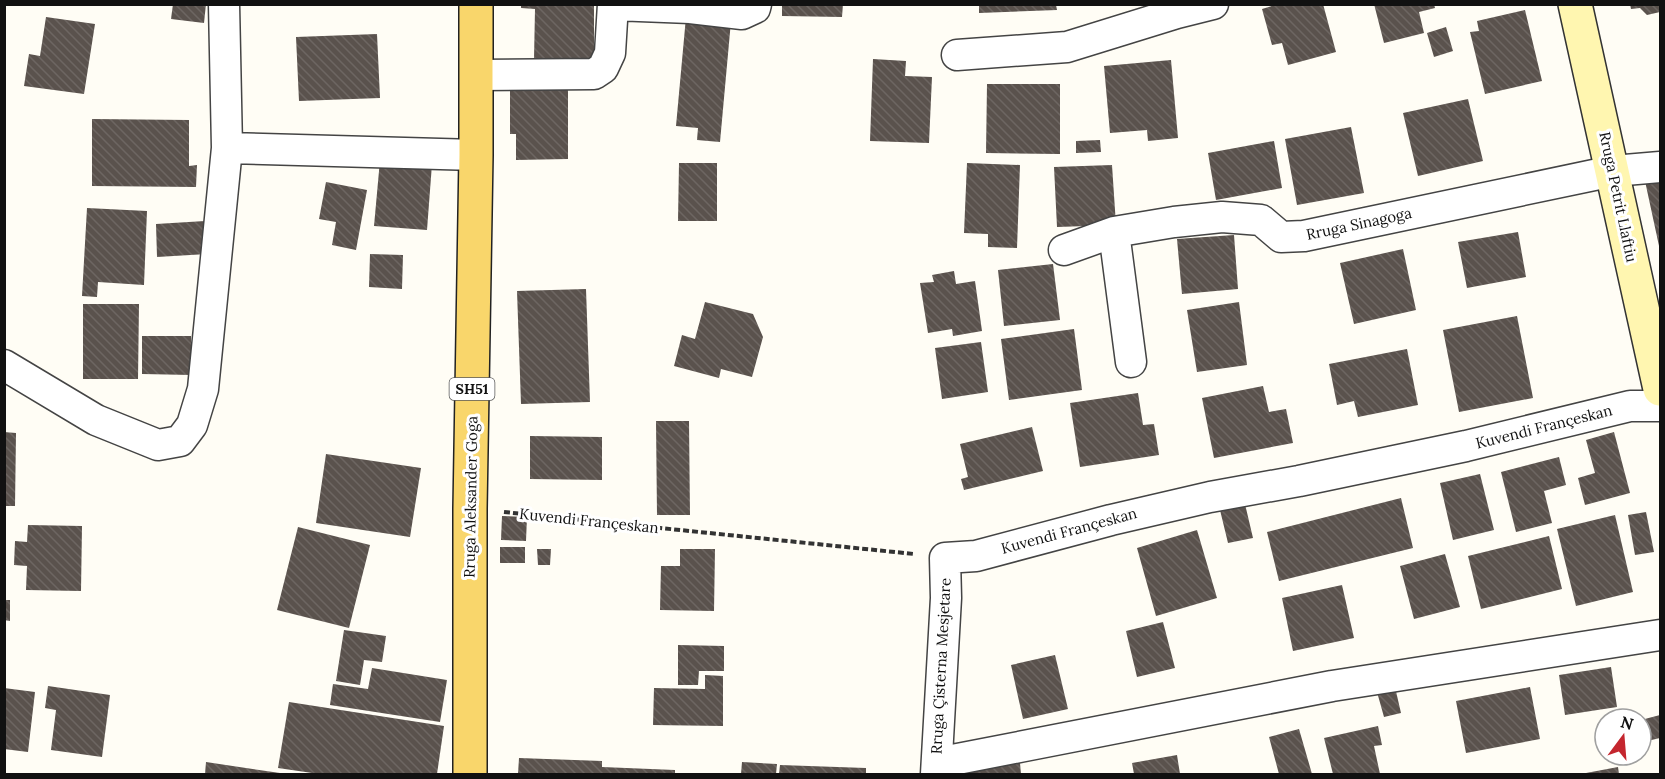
<svg xmlns="http://www.w3.org/2000/svg" width="1665" height="779" font-family="Lora,serif">
	<defs>
		<pattern id="building-back-hatch" width="6" height="6" patternUnits="userSpaceOnUse" patternTransform="scale(1.5)"><rect width="6" height="6" fill="#5a524d"/><path d="M-1 5l2 2M0 0l6 6M5-1l2 2" fill="none" stroke="#6d6662"/></pattern>
	</defs>
	<rect width="100%" height="100%" fill="#fffdf5"/>
	<!-- building -->
	<path fill="url(#building-back-hatch)" d="M 173,4 L 206,4 L 204,23 L 171,19 Z
		M 521,4 L 594,4 L 594,60 L 534,59 L 535,9 L 521,8 Z
		M 782,4 L 843,4 L 842,17 L 782,16 Z
		M 1278,4 L 1323,4 L 1336,52 L 1288,65 L 1282,43 L 1272,45 L 1262,9 Z
		M 1374,4 L 1434,4 L 1435,8 L 1419,12 L 1424,33 L 1384,43 Z
		M 1630,4 L 1660,4 L 1660,12 L 1647,15 L 1640,8 L 1631,9 Z
		M 979,5 L 1056,5 L 1057,10 L 979,13 Z
		M 1525,10 L 1542,81 L 1485,94 L 1470,32 L 1479,31 L 1477,21 Z
		M 46,17 L 95,24 L 84,94 L 24,86 L 29,54 L 40,56 Z
		M 686,17 L 731,21 L 720,142 L 697,140 L 698,128 L 676,126 Z
		M 1446,27 L 1453,51 L 1434,57 L 1427,33 Z
		M 377,34 L 380,98 L 299,101 L 296,37 Z
		M 873,59 L 906,61 L 905,76 L 932,77 L 929,143 L 870,141 Z
		M 1171,60 L 1178,138 L 1148,141 L 1147,130 L 1110,133 L 1104,66 Z
		M 510,84 L 568,84 L 568,159 L 516,160 L 516,134 L 510,134 Z
		M 987,84 L 1060,84 L 1060,154 L 986,153 Z
		M 1468,99 L 1483,161 L 1418,176 L 1403,113 Z
		M 92,119 L 189,120 L 189,166 L 197,165 L 196,187 L 92,186 Z
		M 1351,127 L 1364,193 L 1297,205 L 1285,139 Z
		M 1100,140 L 1101,152 L 1076,153 L 1076,141 Z
		M 1274,141 L 1282,188 L 1216,200 L 1208,153 Z
		M 380,160 L 432,164 L 427,230 L 374,226 Z
		M 679,163 L 717,163 L 717,221 L 678,221 Z
		M 967,163 L 1020,165 L 1017,248 L 988,247 L 988,234 L 964,233 Z
		M 1112,165 L 1116,225 L 1057,227 L 1054,167 Z
		M 1660,178 L 1660,246 L 1659,246 L 1645,181 Z
		M 326,182 L 367,190 L 356,250 L 332,245 L 336,222 L 319,219 Z
		M 87,208 L 147,211 L 144,285 L 98,282 L 97,297 L 82,296 Z
		M 205,221 L 207,254 L 157,257 L 156,224 Z
		M 1518,232 L 1526,277 L 1467,288 L 1458,242 Z
		M 1234,235 L 1238,289 L 1182,294 L 1177,239 Z
		M 1403,249 L 1416,310 L 1354,324 L 1340,263 Z
		M 370,254 L 403,255 L 402,289 L 369,287 Z
		M 1053,264 L 1060,320 L 1004,326 L 998,270 Z
		M 954,271 L 956,284 L 975,281 L 982,331 L 953,336 L 952,329 L 928,333 L 920,283 L 934,282 L 932,275 Z
		M 586,289 L 590,402 L 521,404 L 517,291 Z
		M 705,302 L 753,314 L 763,337 L 752,377 L 721,369 L 719,378 L 674,366 L 682,335 L 695,339 Z
		M 1239,302 L 1247,365 L 1197,372 L 1187,310 Z
		M 83,304 L 139,304 L 138,379 L 83,379 Z
		M 1517,316 L 1533,398 L 1459,412 L 1443,330 Z
		M 1074,329 L 1082,390 L 1009,400 L 1001,339 Z
		M 142,336 L 191,336 L 191,375 L 142,374 Z
		M 981,342 L 988,392 L 942,399 L 935,348 Z
		M 1407,349 L 1418,405 L 1358,417 L 1354,401 L 1337,405 L 1329,364 Z
		M 1263,386 L 1269,412 L 1286,409 L 1293,443 L 1214,458 L 1202,398 Z
		M 1138,393 L 1143,425 L 1154,424 L 1159,455 L 1080,467 L 1070,403 Z
		M 656,421 L 689,421 L 690,515 L 657,515 Z
		M 1032,427 L 1043,471 L 964,490 L 961,479 L 968,477 L 960,444 Z
		M 4,432 L 16,433 L 15,506 L 4,506 Z
		M 1614,432 L 1630,493 L 1585,505 L 1578,478 L 1595,473 L 1586,440 Z
		M 530,436 L 602,437 L 602,480 L 530,479 Z
		M 326,454 L 421,468 L 410,537 L 316,523 Z
		M 1559,457 L 1566,485 L 1544,491 L 1552,523 L 1516,532 L 1501,472 Z
		M 1480,474 L 1494,530 L 1453,540 L 1440,483 Z
		M 1401,498 L 1413,548 L 1279,581 L 1267,532 Z
		M 1245,504 L 1253,538 L 1228,543 L 1220,510 Z
		M 1646,512 L 1654,552 L 1635,555 L 1628,515 Z
		M 1615,515 L 1633,592 L 1576,606 L 1557,529 Z
		M 502,516 L 527,517 L 526,541 L 501,540 Z
		M 28,525 L 82,526 L 81,591 L 26,590 L 27,566 L 14,565 L 15,541 L 27,542 Z
		M 298,527 L 370,545 L 349,628 L 277,610 Z
		M 1197,530 L 1217,598 L 1156,616 L 1137,548 Z
		M 1549,536 L 1562,589 L 1481,609 L 1468,556 Z
		M 500,547 L 525,547 L 525,563 L 500,563 Z
		M 537,549 L 551,549 L 550,565 L 538,565 Z
		M 680,549 L 715,549 L 714,611 L 660,610 L 661,566 L 680,566 Z
		M 1445,554 L 1460,607 L 1414,619 L 1400,566 Z
		M 1342,585 L 1354,638 L 1293,651 L 1282,598 Z
		M 4,600 L 10,600 L 10,621 L 4,620 Z
		M 1163,622 L 1175,668 L 1137,677 L 1126,631 Z
		M 344,630 L 386,636 L 382,662 L 364,660 L 360,685 L 336,681 Z
		M 678,645 L 724,646 L 724,671 L 699,671 L 698,685 L 678,685 Z
		M 1055,655 L 1068,709 L 1023,719 L 1011,665 Z
		M 1611,667 L 1617,707 L 1565,715 L 1559,675 Z
		M 372,668 L 447,680 L 440,722 L 330,705 L 333,684 L 368,689 Z
		M 705,675 L 723,676 L 723,726 L 653,725 L 654,688 L 705,689 Z
		M 48,686 L 110,695 L 102,757 L 51,750 L 56,710 L 45,708 Z
		M 1395,687 L 1401,713 L 1384,717 L 1377,692 Z
		M 1530,687 L 1540,739 L 1466,753 L 1456,701 Z
		M 4,688 L 35,692 L 28,752 L 4,749 Z
		M 289,702 L 444,726 L 437,774 L 319,774 L 278,768 Z
		M 1660,715 L 1660,738 L 1643,742 L 1641,720 Z
		M 1378,726 L 1382,745 L 1374,746 L 1380,774 L 1333,774 L 1324,738 Z
		M 1299,729 L 1312,774 L 1279,774 L 1269,737 Z
		M 1177,755 L 1180,774 L 1134,774 L 1132,763 Z
		M 519,758 L 602,761 L 602,767 L 675,770 L 675,774 L 518,774 Z
		M 206,762 L 280,773 L 280,774 L 205,774 Z
		M 742,762 L 777,764 L 776,774 L 741,774 Z
		M 1020,763 L 1021,774 L 959,774 L 959,770 Z
		M 780,765 L 866,768 L 866,774 L 779,774 Z
		M 1618,767 L 1619,774 L 1586,774 L 1586,773 Z"/>
	<g fill="none" stroke-linecap="round" stroke-linejoin="round">
		<!-- street casing -->
		<g stroke="#444" stroke-width="33">
			<path id="street" d="M 614,5 L 690,8 L 742,14 L 755,8 L 756,4
				M 957,55 L 1067,47 L 1177,13 L 1213,4
				M 476,75 L 594,74 L 603,68 L 610,53 L 613,4
				M 227,148 L 476,155
				M 1114,232 L 1131,362
				M 1064,250 L 1114,232 L 1174,222 L 1222,217 L 1261,220 L 1281,237 L 1304,236 L 1613,171 L 1660,167
				M 4,365 L 96,420 L 158,445 L 180,441 L 192,425 L 203,389 L 227,148 L 224,4
				M 937,763 L 1332,686 L 1660,635
				M 936,774 L 946,598 L 945,558 L 976,556 L 1111,520 L 1210,497 L 1299,481 L 1466,446 L 1630,406 L 1660,406"/>
		</g>
		<!-- secondary casing -->
		<g stroke="#333" stroke-width="36">
			<path id="secondary" d="M 1575,4 L 1660,389"/>
		</g>
		<!-- primary casing -->
		<g stroke="#222" stroke-width="36">
			<path id="primary" d="M 470,774 L 470,509 L 476,155 L 476,4"/>
		</g>
		<!-- path -->
		<path stroke="#333" stroke-width="4" stroke-dasharray="6 3" stroke-linecap="butt" d="M 504,512 L 914,554"/>
		<!-- street -->
		<use href="#street" stroke="#fff" stroke-width="30"/>
		<!-- secondary -->
		<use href="#secondary" stroke="#fff6b0" stroke-width="33"/>
		<!-- primary -->
		<use href="#primary" stroke="#f9d66b" stroke-width="33"/>
	</g>
	<g text-anchor="middle" stroke-width="6" stroke-linejoin="round" paint-order="stroke">
		<!-- shield labels -->
		<rect fill="#fff" stroke="#585858" stroke-width="1.5" x="449.5" y="378" width="45" height="22" rx="4.5"/>
		<g font-size="14" font-weight="bold" fill="#111">
			<text x="472" y="394">SH51</text>
		</g>
		<!-- street labels -->
		<g font-size="15" fill="#111" stroke="#fff">
			<text transform="translate(1618 197) rotate(78)" y="5">Rruga Petrit Llaftiu</text>
			<text transform="translate(1359 224) rotate(-12)" y="5">Rruga Sinagoga</text>
			<text transform="translate(1544 427) rotate(-14)" y="5">Kuvendi Françeskan</text>
			<text transform="translate(471 497) rotate(-89)" y="5">Rruga Aleksander Goga</text>
			<text transform="translate(589 521) rotate(6)" y="5">Kuvendi Françeskan</text>
			<text transform="translate(1069 531) rotate(-15)" y="5">Kuvendi Françeskan</text>
			<text transform="translate(941 666) rotate(-87)" y="5">Rruga Çisterna Mesjetare</text>
		</g>
	</g>
	<!-- border -->
	<rect width="1665" height="779" fill="none" stroke="#111111" stroke-width="12"/>
	<!-- north arrow -->
	<g transform="translate(1623 737) rotate(16)"><circle r="28" fill="#ffffff" stroke="#a0a0a0" stroke-width="1.5"/>
	<path d="M0-4.5L10 22L0 15L-10 22Z" fill="#c4262e"/>
	<text y="-9" font-size="16" font-weight="bold" text-anchor="middle" fill="#111111">N</text>
	</g>
</svg>
